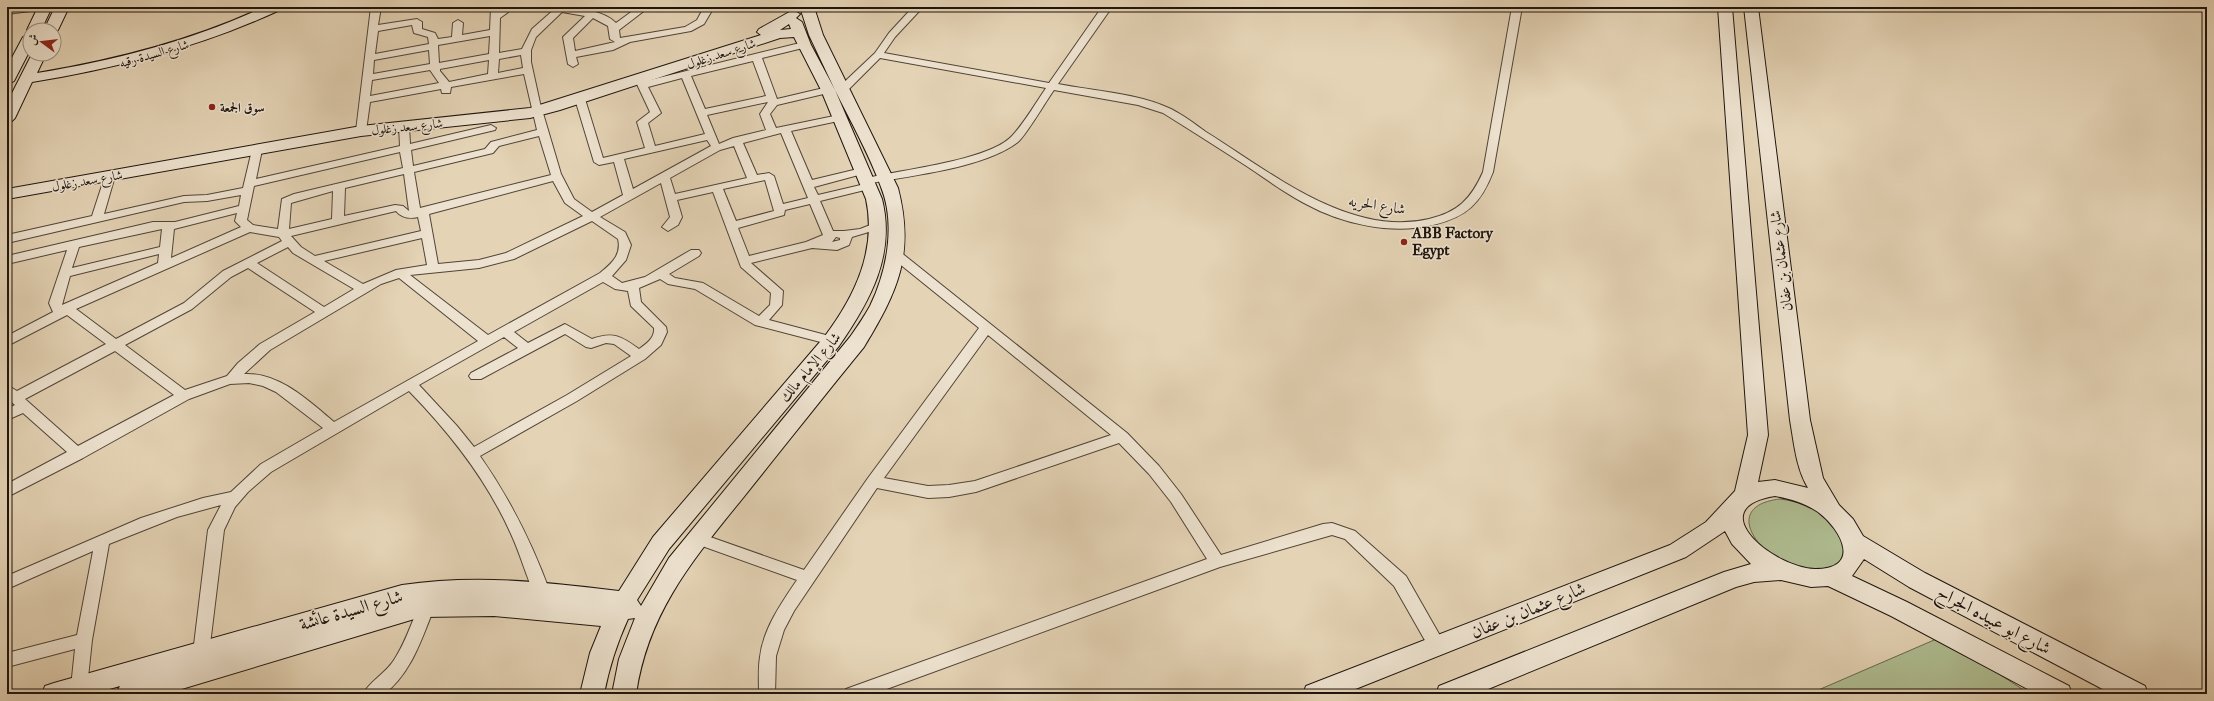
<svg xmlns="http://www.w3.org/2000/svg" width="2214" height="701" font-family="'IM FELL Great Primer',Amiri,serif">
	<rect width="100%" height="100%" fill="#e4d3b5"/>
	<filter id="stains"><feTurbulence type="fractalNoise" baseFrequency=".005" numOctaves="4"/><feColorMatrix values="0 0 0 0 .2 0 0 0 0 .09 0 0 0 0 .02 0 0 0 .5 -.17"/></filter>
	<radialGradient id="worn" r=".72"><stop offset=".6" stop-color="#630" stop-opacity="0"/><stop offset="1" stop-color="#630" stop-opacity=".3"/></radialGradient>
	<!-- green -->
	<path fill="#afbe92" stroke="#666950" d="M 1780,499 C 1815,504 1824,513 1845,539 L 1843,561 C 1794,599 1700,508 1780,499 Z
		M 1941,637 L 2030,694 L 1809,694 Z"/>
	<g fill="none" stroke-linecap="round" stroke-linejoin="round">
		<!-- street casing -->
		<g stroke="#504438" stroke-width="2">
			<path id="street" d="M 17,7 L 43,7 L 38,10 L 7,14 L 7,8 Z
				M 371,7 L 381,7 L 378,25 L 417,19 L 422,22 L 422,29 L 435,33 L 438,39 L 452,37 L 453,23 L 458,20 L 463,23 L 462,35 L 490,30 L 491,7 L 501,7 L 500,10 L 504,7 L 515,7 L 500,18 L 499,53 L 522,49 L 532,29 L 557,7 C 573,7 604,10 616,23 L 638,7 L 649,7 L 619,30 L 620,38 L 685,27 L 697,20 L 704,7 L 714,7 L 704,24 L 691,31 L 630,42 L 613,50 L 576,57 L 578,64 L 573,67 L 568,64 L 563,37 L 585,16 L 562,12 L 536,37 L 531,50 L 531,62 L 540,103 L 561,174 L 574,199 L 592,212 L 623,195 L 614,162 L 599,165 L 594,162 L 575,99 L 576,97 L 580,96 L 585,99 L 603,158 L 645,148 L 637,122 L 650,112 L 635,80 L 637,78 L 643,78 L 646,81 L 804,42 L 807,43 L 807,47 L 762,58 L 777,99 L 828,87 L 833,90 L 832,92 L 777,105 L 770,114 L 776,128 L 839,115 L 843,116 L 843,120 L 791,131 L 812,180 L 862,168 L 867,171 L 866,173 L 814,187 L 818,195 L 865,184 L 861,181 L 863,179 C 898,170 989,161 1012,136 C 1025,122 1035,104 1046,88 L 880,58 L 847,91 L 839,91 L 839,87 L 875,53 L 889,33 L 913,7 L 923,7 L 895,37 L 884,53 L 1049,83 L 1102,7 L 1112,7 L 1058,84 C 1094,91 1137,93 1171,109 C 1183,115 1195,124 1206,132 C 1269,171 1349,238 1429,219 C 1458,212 1471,199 1483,172 L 1512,7 L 1522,7 L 1493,172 C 1481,203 1467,217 1433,225 C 1391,235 1342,224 1304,203 C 1285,193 1266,179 1248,167 C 1220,149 1192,131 1163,113 L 1138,105 L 1054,90 C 1046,101 1027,134 1018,142 C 984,168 913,175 872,183 L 875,186 L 873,188 L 820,201 L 833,231 L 844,231 L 860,229 L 878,222 L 882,224 L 884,226 L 882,228 L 852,237 L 849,245 L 837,250 L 812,248 L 751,263 L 783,291 L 782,305 L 769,320 L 837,338 L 838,341 L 837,344 L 832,345 L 755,325 L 695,289 L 668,284 L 660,279 L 639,288 L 641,302 L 666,327 L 667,332 L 661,345 L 645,359 L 577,401 L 480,456 C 510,499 532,543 550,592 L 548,597 L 542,599 L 536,597 C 526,577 521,555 511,534 C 487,480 450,433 409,391 L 271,472 L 248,492 L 235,507 L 224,530 L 209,653 L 207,658 L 201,660 L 195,658 L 193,653 L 208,530 L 221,505 L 177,517 L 109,544 L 92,640 L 87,687 L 85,692 L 80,694 L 73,692 L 71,687 L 75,649 L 7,667 L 7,653 L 77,635 L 93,551 L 7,589 L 7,576 L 141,518 L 203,498 L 231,492 L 261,464 L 323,428 L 276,392 L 263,386 L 249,383 L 230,384 L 189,399 L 83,458 L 7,497 L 7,484 L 67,452 L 23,413 L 7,420 L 7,409 L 15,405 L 7,398 L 7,385 L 17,391 L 106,344 L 67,315 L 7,346 L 7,336 L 53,312 L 49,303 L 67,250 L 7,264 L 7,256 L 153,222 L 175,222 L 239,206 L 241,195 L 207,201 L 184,202 L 7,243 L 7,235 L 92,216 L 105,176 L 110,173 L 115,176 L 104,214 L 184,196 L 207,195 L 243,188 L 252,150 L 257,147 L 262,150 L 256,179 L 400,146 L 399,126 L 404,123 L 409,126 L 410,144 L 491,125 L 496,128 L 495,130 L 411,150 L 413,166 L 485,149 L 491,142 L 537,130 L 524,74 L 451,87 L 450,93 L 442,93 L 441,89 L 370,102 L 366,131 L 365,133 L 357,133 L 356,131 ZM 593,18 L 608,26 L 610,39 L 615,42 L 575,51 L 573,38 ZM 412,25 L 414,33 L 428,37 L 429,44 L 375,54 L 378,31 ZM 490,36 L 489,54 L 439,63 L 438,45 ZM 429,50 L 430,64 L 373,74 L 374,60 ZM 521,55 L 523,68 L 498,73 L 499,59 ZM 489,60 L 488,74 L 449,82 L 440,71 L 440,69 ZM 753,61 L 766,96 L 705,109 L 691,76 ZM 430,70 L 439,83 L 370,96 L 372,80 ZM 682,78 L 705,134 L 655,146 L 648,123 L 661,113 L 648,87 ZM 768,102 L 760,114 L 766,130 L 733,138 L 719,144 L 707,115 ZM 781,133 L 808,198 L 783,204 L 774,176 L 769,173 L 757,175 L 743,143 ZM 539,136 L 551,175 L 420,208 L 414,172 L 493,153 L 499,146 ZM 707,140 L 711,146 L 633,189 L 624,159 ZM 734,146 L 747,178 L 675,194 L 670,178 L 720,150 ZM 400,152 L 403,168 L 294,194 L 282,199 L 278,229 L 253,225 L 247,220 L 254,186 ZM 404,174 L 409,211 L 403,206 L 395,205 L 344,216 L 345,188 ZM 765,180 L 774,211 L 736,221 L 723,189 ZM 553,181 L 565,203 L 583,216 L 506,253 L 479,260 L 438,264 L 429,214 ZM 661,183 L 670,217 L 662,227 L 668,231 L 678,225 L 682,217 L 677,200 L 713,192 L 741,267 L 771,293 L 770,305 L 759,316 L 703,283 L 675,278 L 669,274 L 699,256 L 701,253 L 699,250 L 691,250 L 645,277 L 622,283 L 612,276 L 626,260 L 631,245 L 625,232 L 600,217 ZM 333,191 L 332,219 L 289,229 L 291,203 ZM 810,204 L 823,235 L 806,242 L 749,256 L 738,228 L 784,215 L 785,210 ZM 396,211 C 402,218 409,219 418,217 L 421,231 L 315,256 L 301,247 L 291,236 ZM 237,213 L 235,221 L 241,227 L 171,258 L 174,229 ZM 592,221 L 618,239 C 622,255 611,264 600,273 L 488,335 L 410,275 L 479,268 L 514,259 ZM 162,229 L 160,247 L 72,268 L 79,247 ZM 250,232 L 279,237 L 282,241 L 223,271 L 184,303 L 116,339 L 76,309 ZM 836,237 L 840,238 L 840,240 L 832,242 ZM 422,238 L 427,265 L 396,270 L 363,284 L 324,261 ZM 288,247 L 293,253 L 354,289 L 324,307 L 257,263 ZM 159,254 L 158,263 L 62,305 L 70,276 ZM 248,268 L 315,312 L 260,344 L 238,363 L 227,376 L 185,390 L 125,345 L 192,309 L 231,277 ZM 399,278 L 478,341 L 334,422 C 309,401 279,372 244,374 L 270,350 L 381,284 ZM 603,282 L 615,289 L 628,291 L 631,306 L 654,328 C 655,338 646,344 639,349 C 622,337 614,331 592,339 L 565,324 L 528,343 L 514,332 ZM 565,334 L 586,347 L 591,348 L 606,343 L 614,344 L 631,356 L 567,395 L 474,447 L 457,426 L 419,385 L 504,337 L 518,348 L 471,373 L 469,376 L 471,379 L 481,379 ZM 115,351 L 174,395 L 78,446 L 25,399 Z
				M 895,250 L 899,251 L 1127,433 L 1159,466 L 1181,494 L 1221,555 L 1323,524 L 1332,523 L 1355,531 L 1406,576 L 1443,641 L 1445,646 L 1443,651 L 1437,653 L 1431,651 L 1394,586 L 1345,539 L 1332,535 L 1220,567 L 873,694 L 844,694 L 846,689 L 1207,559 L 1171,502 L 1149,474 L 1119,443 L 976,492 L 949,497 L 928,498 L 877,488 L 794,611 L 784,630 L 776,656 L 775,694 L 759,694 C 759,682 758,669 760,657 C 763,629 782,602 797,580 L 691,542 L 688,538 L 691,534 L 696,532 L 804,570 L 868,478 L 979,328 L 891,257 L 889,254 L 891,251 ZM 988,335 L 1111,435 L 975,481 L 949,485 L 928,486 L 884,478 Z
				M 427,599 L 433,601 L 435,606 C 422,637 412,673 384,694 L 363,694 C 368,683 386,673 394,660 C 406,642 412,621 421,601 Z"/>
		</g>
		<!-- secondary casing -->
		<g stroke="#1e140e" stroke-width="2">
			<path id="secondary" d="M 38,7 L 52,7 L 41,30 L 30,30 L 30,50 L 14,81 L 7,85 L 7,67 L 23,37 L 30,33 L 27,30 Z
				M 55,7 L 69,7 L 58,30 L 54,33 L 54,30 L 44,30 Z
				M 264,7 L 282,7 L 280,10 C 200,47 118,68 32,82 L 15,118 L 12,121 L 7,123 L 7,103 L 32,54 L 46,54 L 37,73 C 116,60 191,41 264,7 Z
				M 800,7 L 814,7 L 823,35 L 898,188 C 915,254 898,291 864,347 C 827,392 791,438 754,484 C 701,551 649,605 636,694 L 612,694 L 619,659 L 635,618 L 628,619 C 617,643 609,668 604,694 L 580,694 L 590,653 L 601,626 L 494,616 L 421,617 L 165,694 L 116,694 L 120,686 L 92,694 L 42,694 L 45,686 L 54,683 L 402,585 C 475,574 546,582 619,591 L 653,537 L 825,336 C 855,296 877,250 866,199 L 821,90 L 794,37 L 780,38 L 560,110 L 530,118 L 361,136 L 7,199 L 7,189 L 361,126 L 530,108 L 761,35 L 757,32 L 759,29 L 793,10 L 800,14 L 796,18 L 802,22 L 811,45 L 835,90 L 809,35 ZM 789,24 L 791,29 L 780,30 ZM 835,90 C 851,122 869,154 881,187 C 896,224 887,271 870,306 C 864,317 857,327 850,337 L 669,558 L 641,606 L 637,600 L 669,549 L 839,346 C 870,301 896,255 882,199 Z
				M 1718,7 L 1732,7 L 1768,435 L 1758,482 L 1775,480 L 1808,488 C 1796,468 1794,443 1790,420 L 1744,7 L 1758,7 L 1810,420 L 1823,478 L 1839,505 L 1853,519 L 1863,536 L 1925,573 L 2145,686 L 2148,694 L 2112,694 L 1909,587 L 1864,559 L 1852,576 L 1907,602 L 2069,686 L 2072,694 L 2037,694 L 1891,616 L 1828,586 L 1811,587 L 1781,580 L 1754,582 L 1736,587 L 1476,694 L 1436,694 L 1439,686 L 1724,572 L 1751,564 L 1732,544 L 1725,531 L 1686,557 L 1343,694 L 1303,694 L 1306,686 L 1670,545 L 1706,522 L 1735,491 L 1748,435 ZM 1775,496 C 1790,499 1805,503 1818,512 C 1842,530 1862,569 1815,569 C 1774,568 1700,508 1775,496 Z"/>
		</g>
		<!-- street -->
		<use href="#street" fill="#ede2cf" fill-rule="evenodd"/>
		<!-- secondary -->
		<use href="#secondary" fill="#ede2cf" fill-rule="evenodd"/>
	</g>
	<!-- markers -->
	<g fill="#8f2418" stroke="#ede2cf" stroke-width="1.5">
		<circle cx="212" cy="107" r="4"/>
		<circle cx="1404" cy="242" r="4"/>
	</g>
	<g text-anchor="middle" stroke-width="3" stroke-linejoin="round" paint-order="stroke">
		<!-- far-street labels -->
		<g font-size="13" fill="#1e140e" stroke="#ede2cf">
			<text transform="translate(154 53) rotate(-16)" y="5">شارع السيدة رقيه</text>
			<text transform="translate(721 53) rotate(-18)" y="5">شارع سعد زغلول</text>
			<text transform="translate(407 126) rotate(-6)" y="5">شارع سعد زغلول</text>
			<text transform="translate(87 180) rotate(-10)" y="5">شارع سعد زغلول</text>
		</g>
		<!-- far-poi labels -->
		<g font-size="13" font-weight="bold" fill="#1e140e" stroke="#ede2cf" text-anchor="start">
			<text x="220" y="112">سوق الجمعة</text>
		</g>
		<!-- street labels -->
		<g font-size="15" fill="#1e140e" stroke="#ede2cf">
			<text transform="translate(1377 205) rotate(9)" y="5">شارع الحريه</text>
			<text transform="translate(1781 261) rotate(-97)" y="5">شارع عثمان بن عفان</text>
			<text transform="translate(810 367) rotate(-50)" y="5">شارع الإمام مالك</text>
		</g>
		<!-- poi labels -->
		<g font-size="15" font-weight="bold" fill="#1e140e" stroke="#ede2cf" text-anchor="start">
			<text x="1412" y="238">ABB Factory<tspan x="1412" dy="17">Egypt</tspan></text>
		</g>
		<!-- near-street labels -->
		<g font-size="18" fill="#1e140e" stroke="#ede2cf">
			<text transform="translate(351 610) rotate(-16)" y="6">شارع السيدة عائشة</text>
			<text transform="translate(1528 610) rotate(-22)" y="6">شارع عثمان بن عفان</text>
			<text transform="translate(1994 620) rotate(28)" y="6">شارع ابو عبيده الجراح</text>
		</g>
	</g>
	<!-- margin -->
	<rect width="2214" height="701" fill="none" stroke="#e4d3b5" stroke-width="24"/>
	<rect x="8" y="8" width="2198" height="685" fill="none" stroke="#1e140e" stroke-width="2"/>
	<rect x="12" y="12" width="2190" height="677" fill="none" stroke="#1e140e"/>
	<!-- north arrow -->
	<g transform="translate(42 42) rotate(285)"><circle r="19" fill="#ede2cf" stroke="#9a9082"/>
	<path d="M0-3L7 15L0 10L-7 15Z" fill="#8f2418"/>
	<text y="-6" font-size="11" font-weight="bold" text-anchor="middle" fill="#1e140e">ش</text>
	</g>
	<rect width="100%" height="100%" filter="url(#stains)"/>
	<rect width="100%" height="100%" fill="url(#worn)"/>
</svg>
